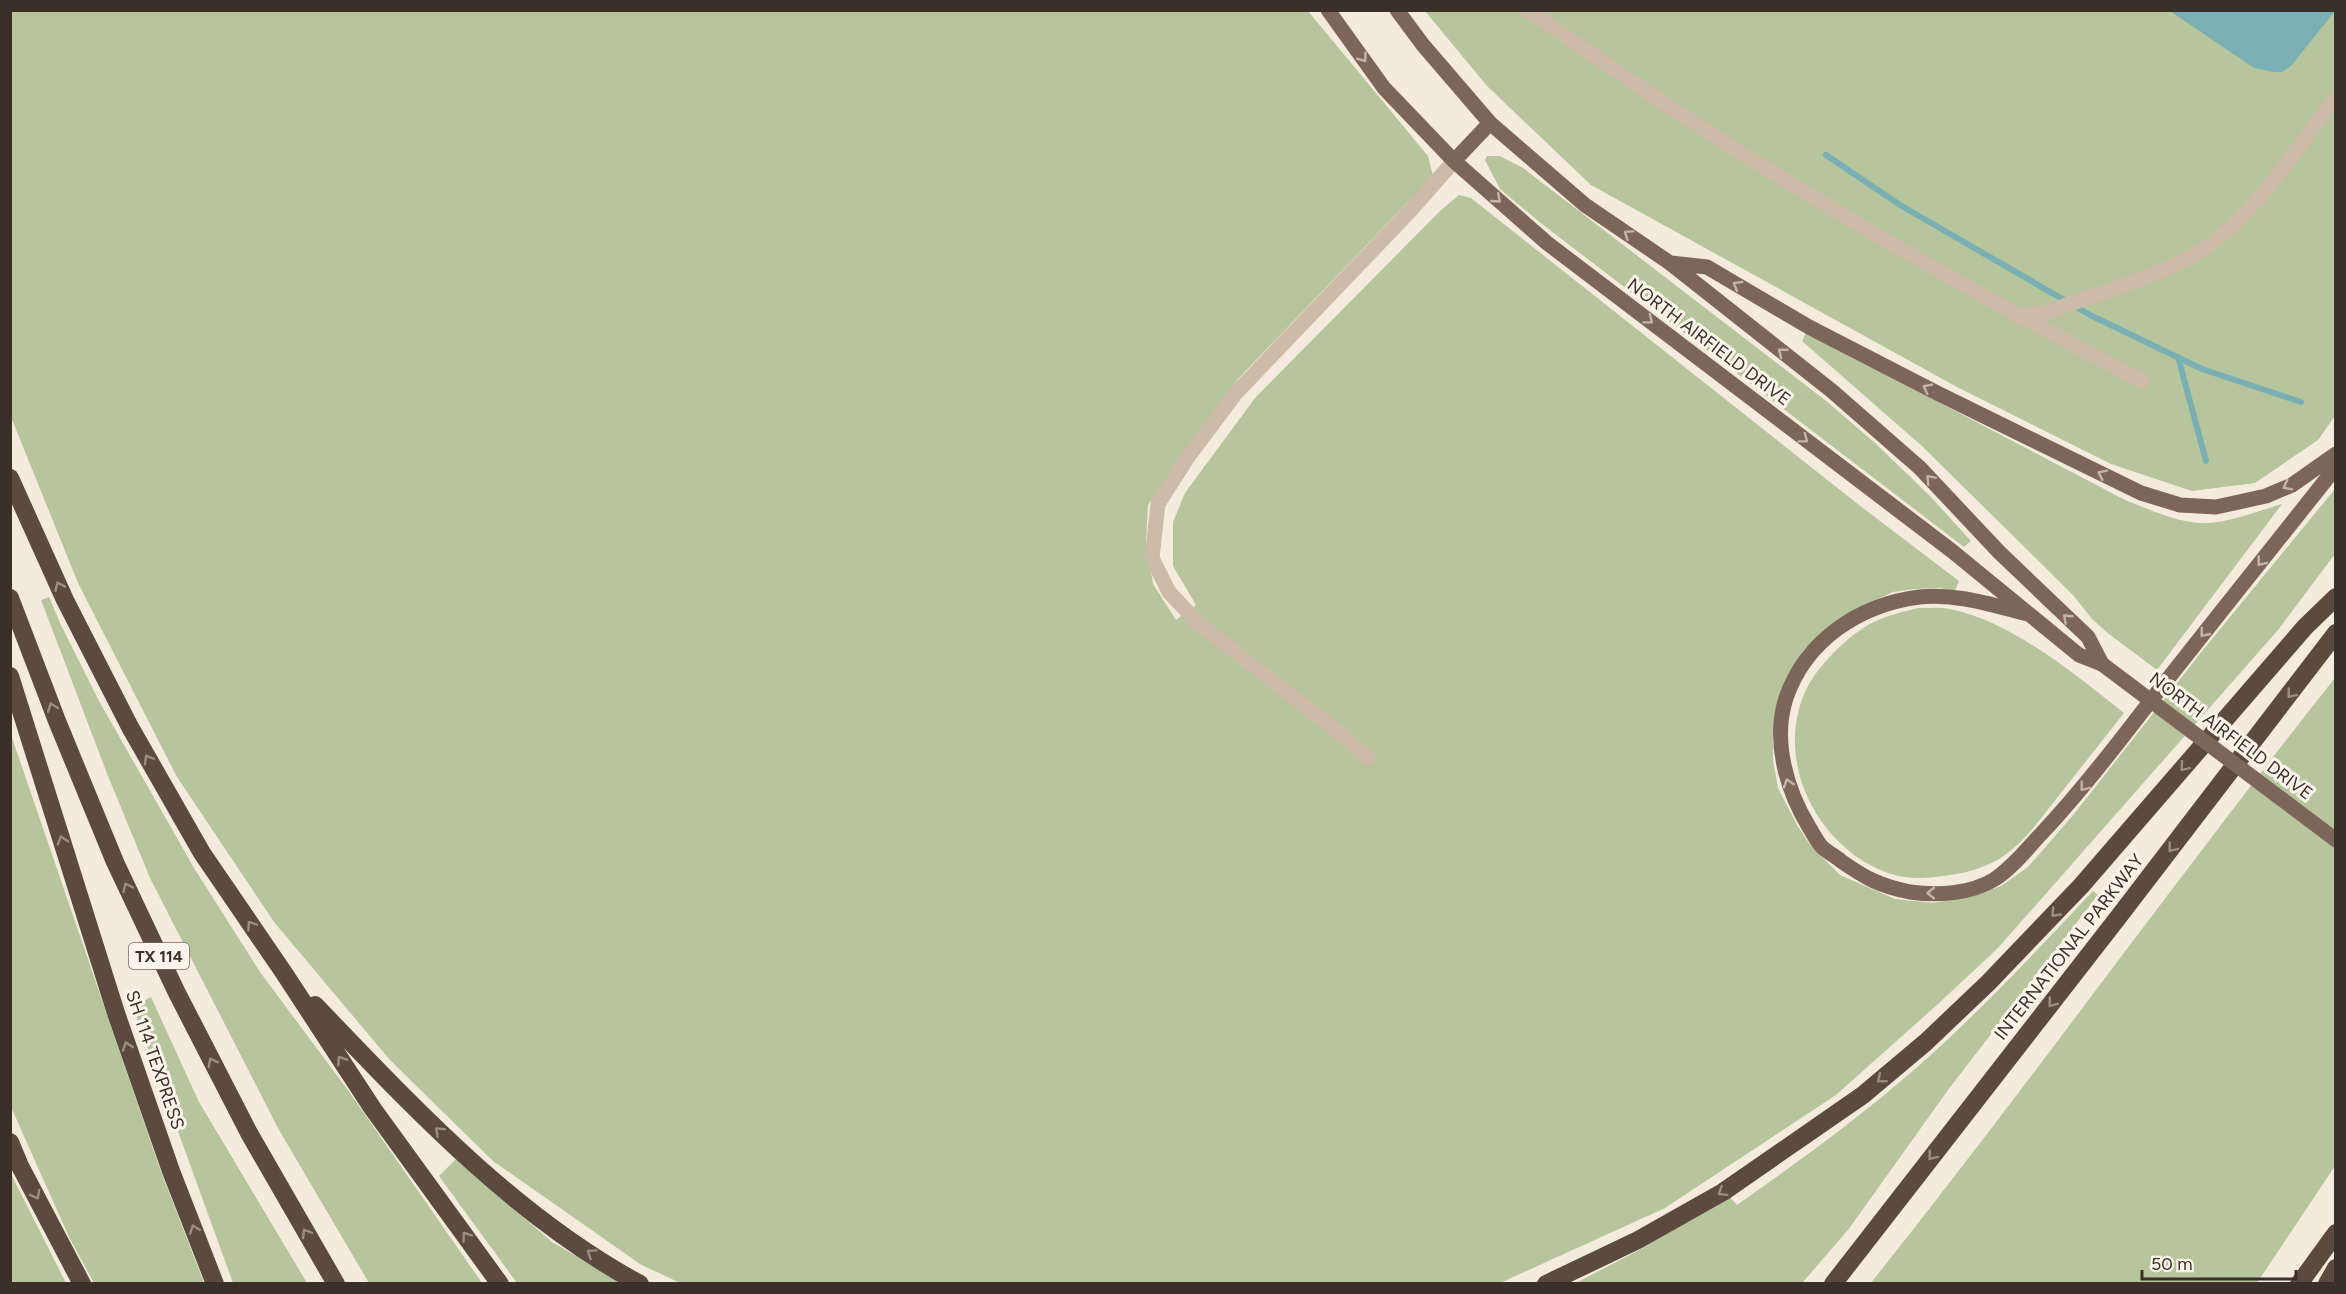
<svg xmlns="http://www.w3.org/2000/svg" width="2346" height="1294" font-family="Figtree,sans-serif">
	<rect width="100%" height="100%" fill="#f4eadd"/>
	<!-- green -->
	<path fill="#b6c59c" d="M 11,11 L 1308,11 L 1428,156 L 1433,176 L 1238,379 L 1148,505 L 1146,541 L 1153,584 L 1176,620 L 1196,605 L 1173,566 L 1173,522 L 1185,493 L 1255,398 L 1440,211 L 1459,195 L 1471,198 L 1859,505 L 1959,581 L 1955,591 L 1939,588 L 1914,589 L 1893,592 L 1843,616 L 1822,632 L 1803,651 L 1794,667 L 1773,733 L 1773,760 L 1778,788 L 1797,825 L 1811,846 L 1840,875 L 1895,899 L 1933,903 L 1970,897 L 2001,886 L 2028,867 L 2074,814 L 2203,650 L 2335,489 L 2335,554 L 2278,630 L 1998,948 L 1938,1004 L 1836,1095 L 1665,1208 L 1500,1283 L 680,1283 L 640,1264 L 493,1161 L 390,1060 L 274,922 L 177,777 L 78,583 L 11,417 Z
		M 1425,11 L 2335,11 L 2335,416 L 2318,440 L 2255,483 L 2192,491 L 2111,464 L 1957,387 L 1591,185 L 1487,86 Z
		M 1487,156 L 1500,156 L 1523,168 L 1825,400 L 1875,443 L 1929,495 L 1971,541 L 1964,547 L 1542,224 L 1500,189 L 1485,160 Z
		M 1806,333 L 2125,500 C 2149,509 2175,522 2201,523 C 2226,524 2258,511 2282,504 L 2157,670 L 2109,634 L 2092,619 L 2073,595 L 1923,447 L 1802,341 Z
		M 49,597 L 60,623 L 99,701 L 194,868 L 260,972 L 350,1093 L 482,1283 L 369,1283 L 279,1130 L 150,878 L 108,776 L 41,600 Z
		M 1918,608 C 1928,608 1940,607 1950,609 C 2013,622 2074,674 2124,713 C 2102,741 2079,770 2057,798 C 2041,818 2026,840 2005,855 C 1987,868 1963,874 1942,876 C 1925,879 1904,879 1888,873 C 1818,848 1774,762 1805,692 C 1816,667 1850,633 1874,622 C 1888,615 1903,612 1918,608 Z
		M 2335,678 L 2335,1166 L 2257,1283 L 1870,1284 C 2029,1085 2177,877 2335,678 Z
		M 10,732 L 160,1169 L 204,1283 L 94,1283 L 69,1237 L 11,1107 Z
		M 2093,891 L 2098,895 L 1948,1090 L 1848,1230 L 1802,1283 L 1574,1284 L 1643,1248 L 1729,1196 L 1737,1205 C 1798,1162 1859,1118 1915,1069 C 1978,1014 2035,952 2093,891 Z
		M 151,997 L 199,1102 L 307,1283 L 233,1283 L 133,1007 Z
		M 456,1159 L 552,1242 L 623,1283 L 517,1283 L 439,1176 Z
		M 10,1172 L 66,1283 L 11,1283 Z"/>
	<!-- water -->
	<path fill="#7ab0b4" d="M 2170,11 L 2335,11 L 2291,66 L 2282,72 L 2274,72 L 2254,68 Z"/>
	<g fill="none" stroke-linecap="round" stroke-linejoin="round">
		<!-- stream -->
		<path stroke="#7ab0b4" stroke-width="6" d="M 1826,155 L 1900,205 L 2090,315 L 2202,369 L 2301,402
			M 2178,357 L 2206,461"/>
		<!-- minor -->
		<path stroke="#cebaa8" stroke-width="15" d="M 1527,10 C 1579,45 1630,81 1682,115 C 1830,212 1985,299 2142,381
			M 2016,316 L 2046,313 L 2056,309 C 2104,291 2170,274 2212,243 C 2260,208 2299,145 2336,97
			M 1368,758 L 1336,730 L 1199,624 L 1169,592 L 1152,558 L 1158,504 L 1188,457 L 1236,393 L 1410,211 L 1454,161"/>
		<!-- major -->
		<path stroke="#7d6659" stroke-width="15" d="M 1328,10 L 1384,88 L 1454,161 L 1547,243 L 1952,551 L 2079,655 L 2102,664
			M 1397,10 L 1423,45 L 1490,123 L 1585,205 L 1670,263 L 1832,391 L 1920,468 L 1999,552 L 2088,637 L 2102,664
			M 1454,161 L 1490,123
			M 1671,263 L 1707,267 L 1809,327 L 1939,394 L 2141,493 L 2180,505 L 2216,507 L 2266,496 L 2292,485 L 2336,454
			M 2028,614 C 1992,605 1957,593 1919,597 C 1859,605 1806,640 1786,698 C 1772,741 1787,791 1809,827 C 1813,833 1817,842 1822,847 C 1827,852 1835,856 1841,861 C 1865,878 1880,886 1910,892 C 1937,896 1971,894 1995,879 C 2013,867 2027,849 2041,834 C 2075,798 2105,760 2135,721 C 2201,636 2269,552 2336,467"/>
		<!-- highway -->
		<path stroke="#5c493f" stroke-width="18" d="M 10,478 L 65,600 L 130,727 L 202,853 L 284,973 L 373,1109 L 500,1284
			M 10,598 L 57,721 L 115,862 L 176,991 L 249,1133 L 336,1284
			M 10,676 L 116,1013 L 171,1171 L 215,1284
			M 315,1005 C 413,1107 514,1216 640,1284
			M 10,1142 L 20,1166 L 82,1284
			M 1546,1284 L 1638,1240 L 1723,1192 L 1863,1095 L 1926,1042 L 1988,983 L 2081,886 L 2305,627 L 2336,597
			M 1833,1284 L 2120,915 L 2336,633
			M 2299,1284 L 2336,1233
			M 2327,1284 L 2336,1268"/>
		<!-- major-bridge -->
		<path stroke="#7d6659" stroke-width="15" d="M 2102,664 L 2336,840"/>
	</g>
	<!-- one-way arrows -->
	<defs><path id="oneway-chevron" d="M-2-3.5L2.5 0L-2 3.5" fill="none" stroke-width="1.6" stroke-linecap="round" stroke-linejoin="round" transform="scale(1.5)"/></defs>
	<g stroke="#c2b4a9">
		<use href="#oneway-chevron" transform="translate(1363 58) rotate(54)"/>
		<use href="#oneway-chevron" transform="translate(1497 199) rotate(41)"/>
		<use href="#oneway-chevron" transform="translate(1628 234) rotate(-145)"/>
		<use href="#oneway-chevron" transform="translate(1737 285) rotate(-150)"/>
		<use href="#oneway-chevron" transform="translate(1649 320) rotate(37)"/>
		<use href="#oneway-chevron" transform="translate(1782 352) rotate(-142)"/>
		<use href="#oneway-chevron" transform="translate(1927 388) rotate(-153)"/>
		<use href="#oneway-chevron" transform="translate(1804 439) rotate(37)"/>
		<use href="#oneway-chevron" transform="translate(2102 474) rotate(-154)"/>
		<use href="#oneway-chevron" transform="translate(1930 479) rotate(-133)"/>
		<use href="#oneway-chevron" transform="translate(2287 486) rotate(153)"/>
		<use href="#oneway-chevron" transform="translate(2261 562) rotate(128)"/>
		<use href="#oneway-chevron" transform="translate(2067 618) rotate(-137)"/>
		<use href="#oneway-chevron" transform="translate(2204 633) rotate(129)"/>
		<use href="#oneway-chevron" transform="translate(1788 783) rotate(-108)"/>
		<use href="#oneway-chevron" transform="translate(2084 787) rotate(128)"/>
		<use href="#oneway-chevron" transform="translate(1931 893) rotate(-180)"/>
	</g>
	<g stroke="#9c8d83">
		<use href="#oneway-chevron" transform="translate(59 586) rotate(-114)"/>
		<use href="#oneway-chevron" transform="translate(2291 694) rotate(128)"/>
		<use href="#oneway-chevron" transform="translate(52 707) rotate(-110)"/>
		<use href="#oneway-chevron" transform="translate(148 759) rotate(-120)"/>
		<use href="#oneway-chevron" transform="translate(2184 767) rotate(131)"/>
		<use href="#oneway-chevron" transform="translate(62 840) rotate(-107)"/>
		<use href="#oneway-chevron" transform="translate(2172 848) rotate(128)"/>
		<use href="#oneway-chevron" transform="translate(127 887) rotate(-115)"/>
		<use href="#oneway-chevron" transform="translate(2055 913) rotate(134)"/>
		<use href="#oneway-chevron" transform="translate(251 925) rotate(-124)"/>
		<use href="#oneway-chevron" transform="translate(2052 1003) rotate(128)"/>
		<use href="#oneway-chevron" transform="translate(127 1046) rotate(-109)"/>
		<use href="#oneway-chevron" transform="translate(341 1060) rotate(-123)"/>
		<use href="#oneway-chevron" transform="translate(212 1062) rotate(-117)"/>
		<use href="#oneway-chevron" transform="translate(1881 1079) rotate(140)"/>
		<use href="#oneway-chevron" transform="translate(439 1131) rotate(-136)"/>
		<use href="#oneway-chevron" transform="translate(1932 1156) rotate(128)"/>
		<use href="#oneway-chevron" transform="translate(1722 1192) rotate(148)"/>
		<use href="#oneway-chevron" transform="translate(36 1195) rotate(62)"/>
		<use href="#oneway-chevron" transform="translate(194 1229) rotate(-111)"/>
		<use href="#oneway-chevron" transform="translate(306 1233) rotate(-120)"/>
		<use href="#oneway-chevron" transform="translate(466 1236) rotate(-126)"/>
		<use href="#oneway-chevron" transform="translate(591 1253) rotate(-146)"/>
	</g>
	<g text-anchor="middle" stroke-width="6" stroke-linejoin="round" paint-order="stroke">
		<!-- shield labels -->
		<rect fill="#fbf4ea" stroke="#746a63" stroke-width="1.5" x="129" y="943" width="60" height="26" rx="4.5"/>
		<g font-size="16" font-weight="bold" fill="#3a2f29">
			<text x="159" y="962">TX 114</text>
		</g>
		<!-- street labels -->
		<g font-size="18" fill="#3a2f29" stroke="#fbf4ea">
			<text transform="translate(1709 342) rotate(37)" y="6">NORTH AIRFIELD DRIVE</text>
			<text transform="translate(2231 736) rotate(37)" y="6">NORTH AIRFIELD DRIVE</text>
			<text transform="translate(2069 947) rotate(-52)" y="6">INTERNATIONAL PARKWAY</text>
			<text transform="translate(155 1060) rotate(71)" y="6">SH 114 TEXPRESS</text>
		</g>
	</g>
	<!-- border -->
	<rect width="2346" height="1294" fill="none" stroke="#3a2f29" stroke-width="24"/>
	<!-- scale -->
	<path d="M2142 1270v9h154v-9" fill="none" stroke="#3a2f29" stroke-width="3"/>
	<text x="2151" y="1270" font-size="18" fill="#3a2f29" stroke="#fbf4ea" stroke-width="4.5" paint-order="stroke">50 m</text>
</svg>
